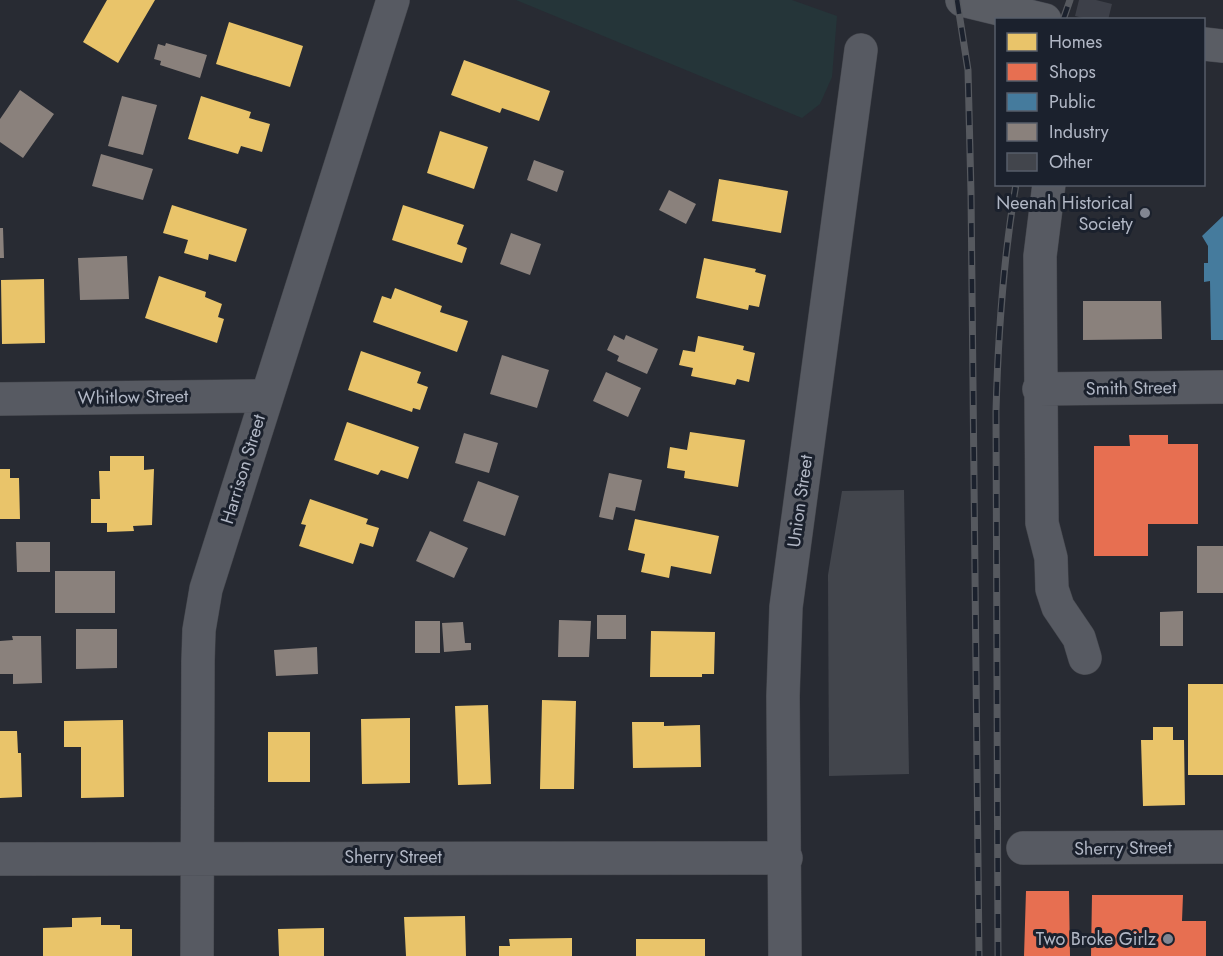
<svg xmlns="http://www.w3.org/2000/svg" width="1223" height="956" font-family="Jost,sans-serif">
	<rect width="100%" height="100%" fill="#282b33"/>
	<!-- green -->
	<path fill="#253539" d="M 516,0 L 792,0 L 837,16 L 832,77 L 820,104 L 802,118 Z"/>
	<!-- homes -->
	<path fill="#e9c46a" d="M 107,0 L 155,0 L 118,63 L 83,42 Z
		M 229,22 L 303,46 L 290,87 L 216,64 Z
		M 464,60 L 550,91 L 539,121 L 502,108 L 500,113 L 451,95 Z
		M 201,96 L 251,112 L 249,118 L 270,124 L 262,152 L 241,146 L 238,154 L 188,139 Z
		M 440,131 L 488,147 L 474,189 L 427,173 Z
		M 719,179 L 788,191 L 781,233 L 712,221 Z
		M 172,205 L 247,229 L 236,262 L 209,254 L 208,260 L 184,253 L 188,240 L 163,233 Z
		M 403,205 L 464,225 L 457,244 L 467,248 L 462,263 L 392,240 Z
		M 704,258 L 756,269 L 755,272 L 766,275 L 759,307 L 749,305 L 748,310 L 696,298 Z
		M 159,276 L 206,292 L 205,297 L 222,304 L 218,317 L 224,319 L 217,343 L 145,318 Z
		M 44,279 L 45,343 L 2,344 L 1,280 Z
		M 395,288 L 442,306 L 440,312 L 468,321 L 457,352 L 373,322 L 382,296 L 391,299 Z
		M 698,336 L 744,346 L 743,350 L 755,353 L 749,382 L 737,379 L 735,385 L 691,376 L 693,368 L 679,365 L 683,350 L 695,352 Z
		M 361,351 L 421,372 L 417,383 L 428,387 L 420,410 L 413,408 L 412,412 L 348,390 Z
		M 347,422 L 419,447 L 408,479 L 381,470 L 378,475 L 334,460 Z
		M 690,432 L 745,440 L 738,487 L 684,478 L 685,471 L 667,468 L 670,447 L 687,450 Z
		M 110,456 L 144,456 L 144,470 L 154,469 L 152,525 L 133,526 L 134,531 L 107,532 L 107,523 L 91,523 L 91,499 L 100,499 L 99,471 L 110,471 Z
		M 0,469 L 10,469 L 10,478 L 19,478 L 20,519 L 0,519 Z
		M 310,499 L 368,519 L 366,524 L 379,528 L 373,547 L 360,543 L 353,564 L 299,546 L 306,525 L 301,524 Z
		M 635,519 L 719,536 L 711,574 L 671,566 L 669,578 L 641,572 L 645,554 L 628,550 Z
		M 651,631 L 715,632 L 714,674 L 702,674 L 702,677 L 650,677 Z
		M 1188,684 L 1223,684 L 1223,775 L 1188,775 Z
		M 542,700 L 576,701 L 574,789 L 540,789 Z
		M 488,705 L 491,784 L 458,785 L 455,706 Z
		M 410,718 L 410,783 L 362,784 L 361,719 Z
		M 123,720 L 124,797 L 81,798 L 81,747 L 64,747 L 64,721 Z
		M 632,722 L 664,722 L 664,726 L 700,725 L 701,767 L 633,768 Z
		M 1153,727 L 1173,727 L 1173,740 L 1184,740 L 1185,805 L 1143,806 L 1141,740 L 1153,740 Z
		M 0,731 L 17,731 L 18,753 L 21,753 L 22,797 L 0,798 Z
		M 268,732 L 310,732 L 310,782 L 268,782 Z
		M 465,916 L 466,956 L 406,956 L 404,917 Z
		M 101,917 L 101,925 L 120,925 L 120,929 L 132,929 L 132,956 L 43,956 L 43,928 L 72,927 L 72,918 Z
		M 324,928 L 324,956 L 279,956 L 278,929 Z
		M 572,938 L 572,956 L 499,956 L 499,946 L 510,946 L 509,939 Z
		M 636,939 L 705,939 L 705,956 L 636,956 Z"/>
	<!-- shops -->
	<path fill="#e76f51" d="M 1129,435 L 1168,435 L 1168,444 L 1198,444 L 1198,524 L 1148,524 L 1148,556 L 1094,556 L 1094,446 L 1130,446 Z
		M 1026,891 L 1069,891 L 1070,956 L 1024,956 Z
		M 1092,895 L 1183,895 L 1182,921 L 1206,921 L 1206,956 L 1091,956 Z"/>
	<!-- public -->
	<path fill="#457b9d" d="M 1223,216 L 1223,340 L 1211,340 L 1210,281 L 1204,282 L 1204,263 L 1208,263 L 1208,246 L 1202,236 Z"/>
	<!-- industry -->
	<path fill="#8a817c" d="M 166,43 L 207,55 L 200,78 L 160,65 L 161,61 L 154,59 L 158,44 L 165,46 Z
		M 20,90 L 54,114 L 23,158 L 0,142 L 0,119 Z
		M 122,96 L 157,105 L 143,155 L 108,146 Z
		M 101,154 L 153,169 L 143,200 L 92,186 Z
		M 534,160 L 564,171 L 557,192 L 527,180 Z
		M 669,190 L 696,204 L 686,224 L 659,210 Z
		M 0,228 L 3,228 L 4,258 L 0,258 Z
		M 511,233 L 541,244 L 530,275 L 500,264 Z
		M 127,256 L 129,299 L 80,300 L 78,258 Z
		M 1083,301 L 1161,301 L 1162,339 L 1083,340 Z
		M 614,335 L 624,340 L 626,335 L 658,349 L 647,374 L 617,361 L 619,356 L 607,350 Z
		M 502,355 L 549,370 L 537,408 L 490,394 Z
		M 606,372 L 641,388 L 628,417 L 593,401 Z
		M 464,433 L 498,443 L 489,473 L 455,463 Z
		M 609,473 L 642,480 L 635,511 L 616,507 L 613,520 L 599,517 Z
		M 478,481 L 519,496 L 505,536 L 463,521 Z
		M 430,531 L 468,548 L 454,578 L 416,561 Z
		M 16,542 L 50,542 L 50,572 L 17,572 Z
		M 1197,546 L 1223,546 L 1223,593 L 1197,593 Z
		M 55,571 L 115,571 L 115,613 L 55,613 Z
		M 1183,611 L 1183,646 L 1160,646 L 1160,612 Z
		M 597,615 L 626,615 L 626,639 L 597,639 Z
		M 559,620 L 591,621 L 589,657 L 558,657 Z
		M 415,621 L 440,621 L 440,653 L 415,653 Z
		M 463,622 L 465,643 L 471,643 L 471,650 L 444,652 L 442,623 Z
		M 76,629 L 117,629 L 117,668 L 76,669 Z
		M 12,636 L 41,636 L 42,683 L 13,684 L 13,674 L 0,674 L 0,641 L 13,640 Z
		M 317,647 L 318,674 L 276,676 L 274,650 Z"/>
	<!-- building -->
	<path fill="#42454c" d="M 904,490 L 909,774 L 829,776 L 828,575 L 842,491 Z"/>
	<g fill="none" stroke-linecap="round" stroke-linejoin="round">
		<!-- minor-tunnel -->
		<path stroke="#3d4049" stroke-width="33" stroke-dasharray="33 16" stroke-linecap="butt" d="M 1091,20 L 1096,0"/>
		<!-- minor casing -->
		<g stroke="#44464c" stroke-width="34">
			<path id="minor" d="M 1049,184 L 1040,256 L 1042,523 L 1051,558 L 1052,589 L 1058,607 L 1079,638 L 1085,658
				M 1039,389 L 1223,387
				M 0,399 L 266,396
				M 1023,848 L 1223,847
				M 0,859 L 786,858
				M 197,956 L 198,661 L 199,630 L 206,589 L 393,0
				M 785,956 L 783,696 L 786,607 L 861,50"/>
		</g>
		<!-- major casing -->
		<g stroke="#454850" stroke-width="34">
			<path id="major" d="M 962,0 L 1045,20
				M 1204,44 L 1223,46"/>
		</g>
		<!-- minor -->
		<use href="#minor" stroke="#575a62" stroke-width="33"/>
		<!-- major -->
		<use href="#major" stroke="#5a5d64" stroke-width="33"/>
		<!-- rail casing -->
		<g stroke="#56595f" stroke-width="7">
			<path id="rail" d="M 957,0 L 968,70 L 971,193 L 979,956
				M 1063,20 L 1070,0
				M 998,956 L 996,412 C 998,335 1003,260 1016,184"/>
		</g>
		<!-- rail -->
		<use href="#rail" stroke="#1b212d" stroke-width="4.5" stroke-dasharray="14" stroke-linecap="butt"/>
	</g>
	<!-- markers -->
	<g fill="#818692" stroke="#1b212d" stroke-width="2">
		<circle cx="1145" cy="213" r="6"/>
		<circle cx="1168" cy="939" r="6"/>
	</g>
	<g text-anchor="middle" stroke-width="6" stroke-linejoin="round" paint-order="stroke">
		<!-- poi labels -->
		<g font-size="18" fill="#b1b7c5" stroke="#1b212d" text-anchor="end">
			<text x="1133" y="209">Neenah Historical<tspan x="1133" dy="21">Society</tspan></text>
			<text x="1156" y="945">Two Broke Girlz</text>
		</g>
		<!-- street labels -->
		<g font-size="18" fill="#b1b7c5" stroke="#1b212d">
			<text transform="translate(1131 388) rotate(-1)" y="6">Smith Street</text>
			<text transform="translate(133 397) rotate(-1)" y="6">Whitlow Street</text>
			<text transform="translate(243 469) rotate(-73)" y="6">Harrison Street</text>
			<text transform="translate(800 501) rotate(-82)" y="6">Union Street</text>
			<text transform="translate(1123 848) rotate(-1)" y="6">Sherry Street</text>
			<text x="393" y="863">Sherry Street</text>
		</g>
	</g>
	<!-- legend -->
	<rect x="995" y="18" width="210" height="168" fill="#1b212d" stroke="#575d6a" stroke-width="1.5"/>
	<rect x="1007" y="33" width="30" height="18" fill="#e9c46a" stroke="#575d6a" stroke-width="1.5"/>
	<text x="1049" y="48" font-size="18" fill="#b1b7c5">Homes</text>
	<rect x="1007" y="63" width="30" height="18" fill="#e76f51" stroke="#575d6a" stroke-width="1.5"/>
	<text x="1049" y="78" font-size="18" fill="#b1b7c5">Shops</text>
	<rect x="1007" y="93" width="30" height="18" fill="#457b9d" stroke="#575d6a" stroke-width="1.5"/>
	<text x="1049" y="108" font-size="18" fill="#b1b7c5">Public</text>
	<rect x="1007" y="123" width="30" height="18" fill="#8a817c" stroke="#575d6a" stroke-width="1.5"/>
	<text x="1049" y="138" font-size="18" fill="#b1b7c5">Industry</text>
	<rect x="1007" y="153" width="30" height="18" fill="#42454c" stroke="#575d6a" stroke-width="1.5"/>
	<text x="1049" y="168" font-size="18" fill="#b1b7c5">Other</text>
</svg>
